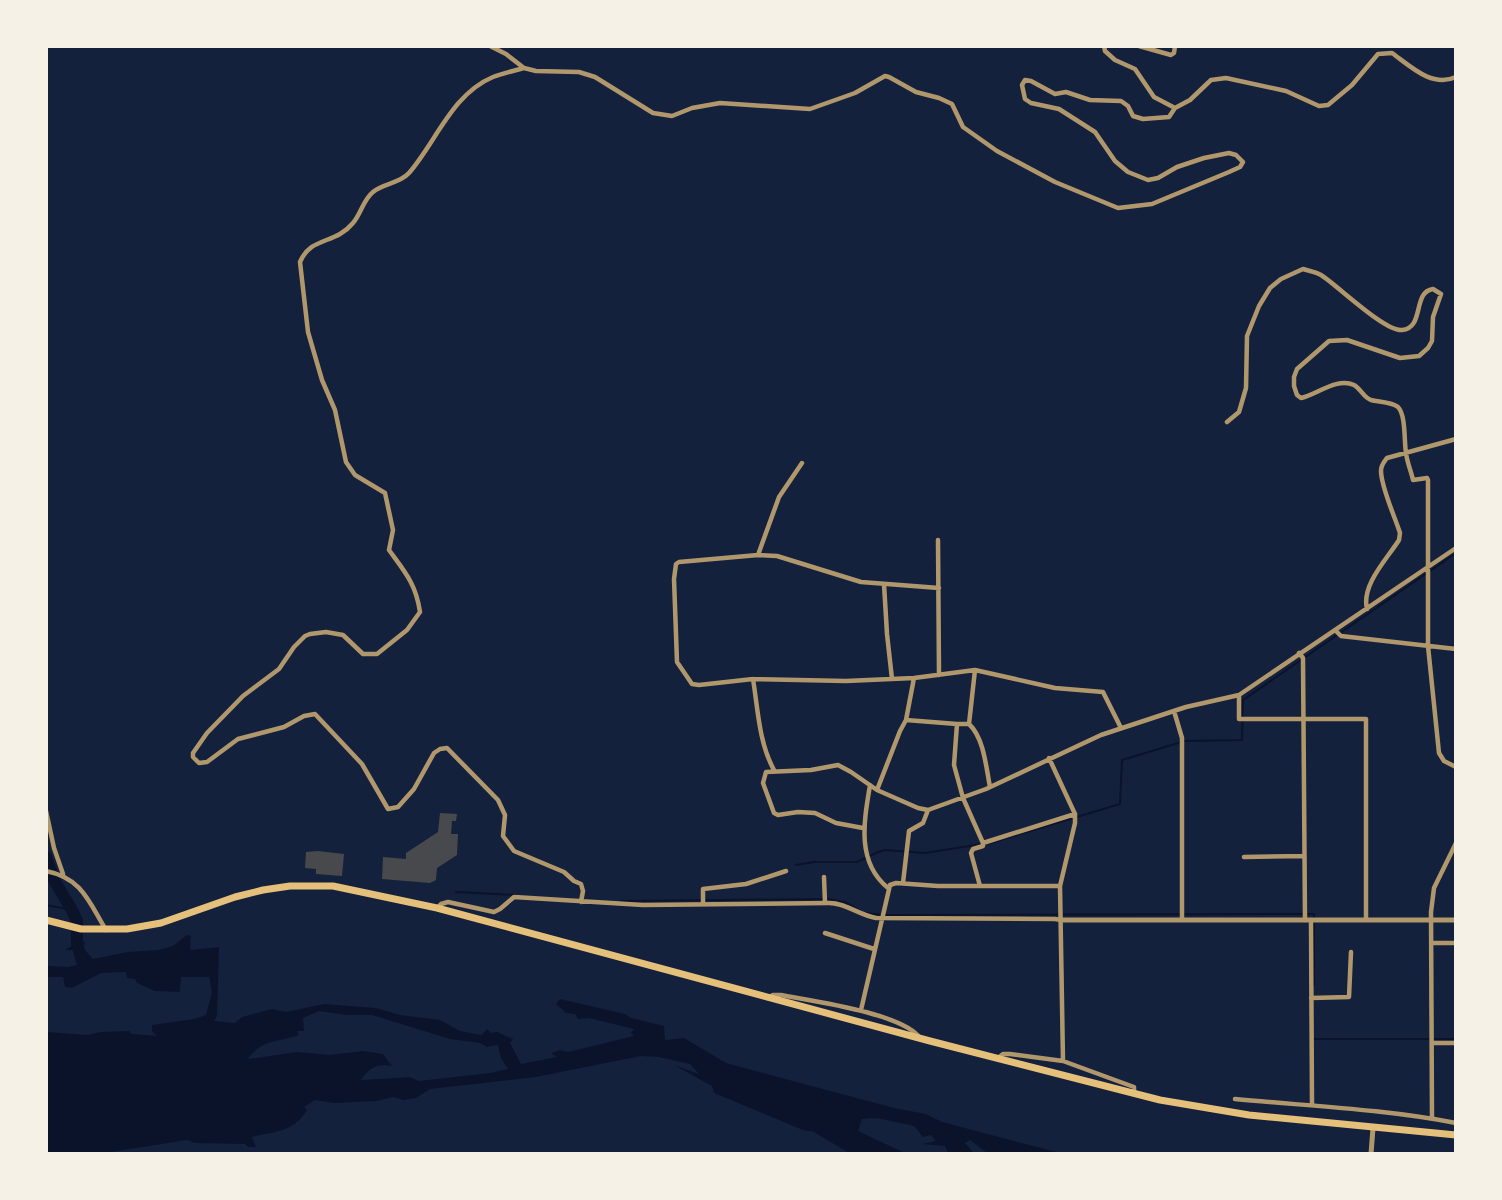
<svg xmlns="http://www.w3.org/2000/svg" width="1502" height="1200" font-family="Barlow,sans-serif">
	<rect width="100%" height="100%" fill="#14213d"/>
	<!-- water -->
	<path fill="#0b132b" fill-rule="evenodd" d="M 187,935 L 191,936 L 190,950 L 219,947 L 217,1016 L 214,1021 L 235,1023 L 242,1017 L 272,1009 L 286,1012 L 324,1004 L 376,1008 L 400,1015 L 440,1020 L 460,1031 L 482,1035 L 487,1029 L 491,1033 L 497,1032 L 513,1039 L 510,1043 L 521,1064 L 557,1057 L 551,1053 L 560,1050 L 568,1052 L 634,1036 L 631,1033 L 634,1029 L 589,1018 L 578,1019 L 575,1014 L 566,1013 L 556,1004 L 560,999 L 625,1014 L 631,1018 L 664,1026 L 665,1040 L 684,1038 L 726,1063 L 894,1108 L 926,1114 L 942,1122 L 1060,1153 L 987,1153 L 970,1140 L 965,1143 L 974,1153 L 948,1153 L 945,1146 L 922,1144 L 936,1141 L 931,1135 L 923,1137 L 914,1126 L 877,1118 L 862,1119 L 858,1131 L 905,1153 L 849,1153 L 814,1132 L 803,1130 L 714,1093 L 712,1086 L 674,1065 L 699,1074 L 690,1064 L 659,1057 L 641,1056 L 536,1077 L 430,1089 L 416,1098 L 404,1100 L 393,1097 L 377,1101 L 334,1103 L 315,1100 L 304,1107 L 307,1110 C 293,1133 275,1131 252,1137 L 256,1147 L 248,1147 L 245,1144 L 195,1143 L 187,1140 L 105,1153 L 47,1153 L 47,1032 L 87,1035 L 101,1032 L 129,1031 L 132,1034 L 157,1036 L 152,1031 L 152,1025 L 194,1019 L 206,1015 L 212,992 L 209,977 L 181,977 L 180,992 L 155,991 L 137,983 L 135,979 L 127,978 L 126,972 L 101,973 L 72,988 L 65,987 L 63,977 L 47,977 L 47,966 L 68,967 L 77,965 L 73,950 L 65,950 L 72,946 L 72,942 L 85,942 L 83,948 L 93,959 L 127,952 L 158,950 L 173,946 ZM 319,1011 L 346,1015 L 372,1015 L 450,1039 L 480,1043 L 487,1047 L 498,1045 L 501,1058 L 508,1069 L 490,1073 L 419,1081 L 410,1077 L 361,1080 C 369,1068 376,1063 392,1066 L 383,1054 L 363,1051 L 330,1055 L 297,1052 L 248,1059 C 263,1038 277,1043 299,1035 L 297,1031 L 304,1031 L 303,1018 Z"/>
	<g fill="none" stroke-linecap="round" stroke-linejoin="round">
		<!-- stream -->
		<path stroke="#0b132b" stroke-width="2" d="M 987,844 L 1120,804 L 1122,760 L 1185,741 L 1242,740 L 1243,700 L 1456,553
			M 796,865 L 814,862 L 857,862 L 878,852 L 885,850 L 925,853 L 982,844
			M 456,892 L 516,895
			M 621,901 L 828,899 L 845,902 L 861,911
			M 46,905 L 72,910
			M 866,913 L 884,915 L 1314,914 L 1314,985
			M 1313,1039 L 1456,1039"/>
		<!-- river -->
		<path stroke="#0b132b" stroke-width="12" d="M 46,857 L 54,880 L 72,910 L 77,921 L 77,945 L 81,956"/>
	</g>
	<!-- building -->
	<path fill="#48494c" d="M 440,813 L 457,814 L 456,821 L 452,821 L 451,834 L 458,834 L 457,855 L 437,868 L 436,880 L 430,883 L 382,879 L 383,857 L 406,859 L 406,853 L 438,832 Z
		M 318,851 L 344,854 L 342,876 L 316,874 L 316,869 L 305,868 L 306,852 Z"/>
	<g fill="none" stroke-linecap="round" stroke-linejoin="round">
		<!-- minor -->
		<path stroke="#b1986c" stroke-width="4.5" d="M 490,46 L 506,54 L 524,68 L 536,71 L 579,72 L 595,77 L 653,113 L 672,116 L 692,108 L 720,103 L 810,109 L 855,93 L 885,76 L 889,77 L 916,92 L 939,98 L 952,104 L 963,127 L 997,151 L 1055,182 L 1118,208 L 1152,204 L 1229,172 L 1240,167 L 1243,162 L 1236,155 L 1229,153 L 1204,158 L 1177,167 L 1158,178 L 1148,180 L 1128,172 L 1115,161 L 1095,132 L 1059,109 L 1031,103 L 1025,99 L 1022,85 L 1025,80 L 1031,81 L 1055,94 L 1066,92 L 1090,100 L 1121,101 L 1128,106 L 1133,116 L 1143,119 L 1169,117 L 1175,108 L 1190,100 L 1211,80 L 1226,78 L 1286,91 L 1319,106 L 1328,105 L 1352,85 L 1378,54 L 1392,53 C 1410,66 1432,88 1456,77
			M 1104,46 L 1105,51 L 1115,60 L 1135,69 L 1154,97 L 1175,108
			M 1139,46 L 1171,55 L 1174,53 L 1175,46
			M 524,68 C 514,71 503,73 493,77 C 452,94 436,142 409,173 C 399,184 383,183 373,192 C 363,200 361,214 353,223 C 335,245 311,236 300,262 L 308,332 L 322,380 L 335,410 L 346,462 L 355,475 L 385,493 L 393,530 L 389,550 C 405,572 416,584 420,612 L 407,630 L 377,654 L 363,654 L 343,635 L 326,632 L 310,634 L 305,636 L 294,647 L 279,669 L 243,696 L 207,733 L 193,753 L 193,757 L 199,763 L 207,762 L 238,739 L 284,727 L 304,716 L 315,714 L 362,764 L 388,809 L 398,807 L 414,789 L 434,753 L 440,749 L 447,748 L 498,800 L 505,815 L 503,836 L 514,851 L 564,872 L 574,881 L 581,884 L 583,891 L 581,902
			M 1227,422 L 1239,412 L 1246,388 L 1247,336 L 1259,306 L 1270,288 L 1281,279 L 1303,269 C 1309,271 1316,272 1321,275 C 1337,285 1385,332 1402,330 C 1425,328 1412,292 1433,289 L 1441,294 L 1433,317 L 1432,341 L 1428,348 L 1419,356 L 1400,358 L 1347,340 L 1329,341 L 1297,369 L 1294,377 L 1294,386 L 1297,395 L 1301,398 C 1316,395 1337,377 1354,385 C 1361,389 1364,398 1371,400 C 1379,402 1392,402 1398,407 C 1406,415 1404,442 1406,453 C 1407,462 1411,471 1413,480 L 1427,478 L 1428,480 L 1428,646 L 1439,753 L 1444,761 L 1456,767
			M 938,540 L 939,675
			M 758,555 L 779,497 L 802,463
			M 884,584 L 887,634 L 892,679
			M 939,588 L 861,582 L 777,556 L 758,555 L 679,562 L 676,564 L 674,579 L 677,662 L 692,684 L 699,685 L 753,679 L 846,681 L 914,678 L 975,670 L 1055,688 L 1103,692 L 1121,728
			M 1367,609 C 1361,585 1387,559 1399,540 L 1400,533 C 1395,517 1381,487 1381,471 C 1381,465 1384,462 1387,458 L 1456,439
			M 1336,631 L 1341,636 L 1456,649
			M 1299,653 L 1303,658 L 1305,920
			M 914,678 L 906,720 L 957,724 L 954,765 L 963,798 L 983,843
			M 753,679 C 758,710 759,743 774,770
			M 1239,695 L 1239,719 L 1366,719 L 1366,920
			M 1174,711 L 1182,738 L 1182,920
			M 957,724 L 969,724 L 975,670
			M 969,724 C 984,738 986,767 990,787
			M 1049,758 L 1075,814 L 1075,823 L 1060,886 L 1063,1061
			M 870,785 C 864,821 856,862 888,888
			M 877,790 L 900,731 L 906,720
			M 46,811 L 54,848 L 63,874
			M 863,828 L 836,823 L 815,813 L 798,812 L 778,815 L 774,813 L 763,783 L 766,772 L 811,770 L 838,765 L 851,772 L 877,790 L 918,808 L 928,810
			M 1244,857 L 1304,856
			M 46,871 C 82,878 89,902 106,930
			M 824,877 L 825,903
			M 903,883 L 909,831 L 923,823 L 928,810 L 986,789 L 1101,735 L 1186,707 L 1239,695 L 1456,548
			M 980,886 L 971,853 L 973,849 L 983,846 L 983,843 L 1075,814
			M 703,904 L 703,889 L 746,884 L 786,871
			M 437,908 L 441,904 L 448,902 L 494,912 L 500,909 L 514,897 L 643,905 L 829,903 C 846,903 859,915 876,918 L 1055,919 L 1061,920
			M 1311,920 L 1312,1105
			M 825,933 L 874,949
			M 1431,943 L 1456,943
			M 768,998 L 773,995 L 781,995 C 812,1001 902,1013 920,1038
			M 1311,998 L 1349,997 L 1351,952
			M 861,1010 L 890,885 L 896,883 L 938,886 L 1060,886
			M 1432,1043 L 1456,1043
			M 998,1058 L 1003,1054 L 1010,1054 L 1063,1061 L 1134,1087 L 1134,1094
			M 1235,1099 C 1308,1106 1383,1109 1456,1123
			M 1432,1118 L 1431,912 L 1434,888 L 1456,843"/>
		<!-- tertiary -->
		<path stroke="#b1986c" stroke-width="5" d="M 1061,920 L 1456,920
			M 1371,1154 L 1373,1128"/>
		<!-- trunk -->
		<path stroke="#e5c07b" stroke-width="7" d="M 46,920 L 81,929 L 127,929 L 161,923 L 235,897 L 263,890 L 290,886 L 333,886 L 437,908 L 930,1041 L 1160,1100 L 1249,1115 L 1456,1135"/>
	</g>
	<!-- border -->
	<rect width="1502" height="1200" fill="none" stroke="#f6f1e7" stroke-width="96"/>
</svg>
